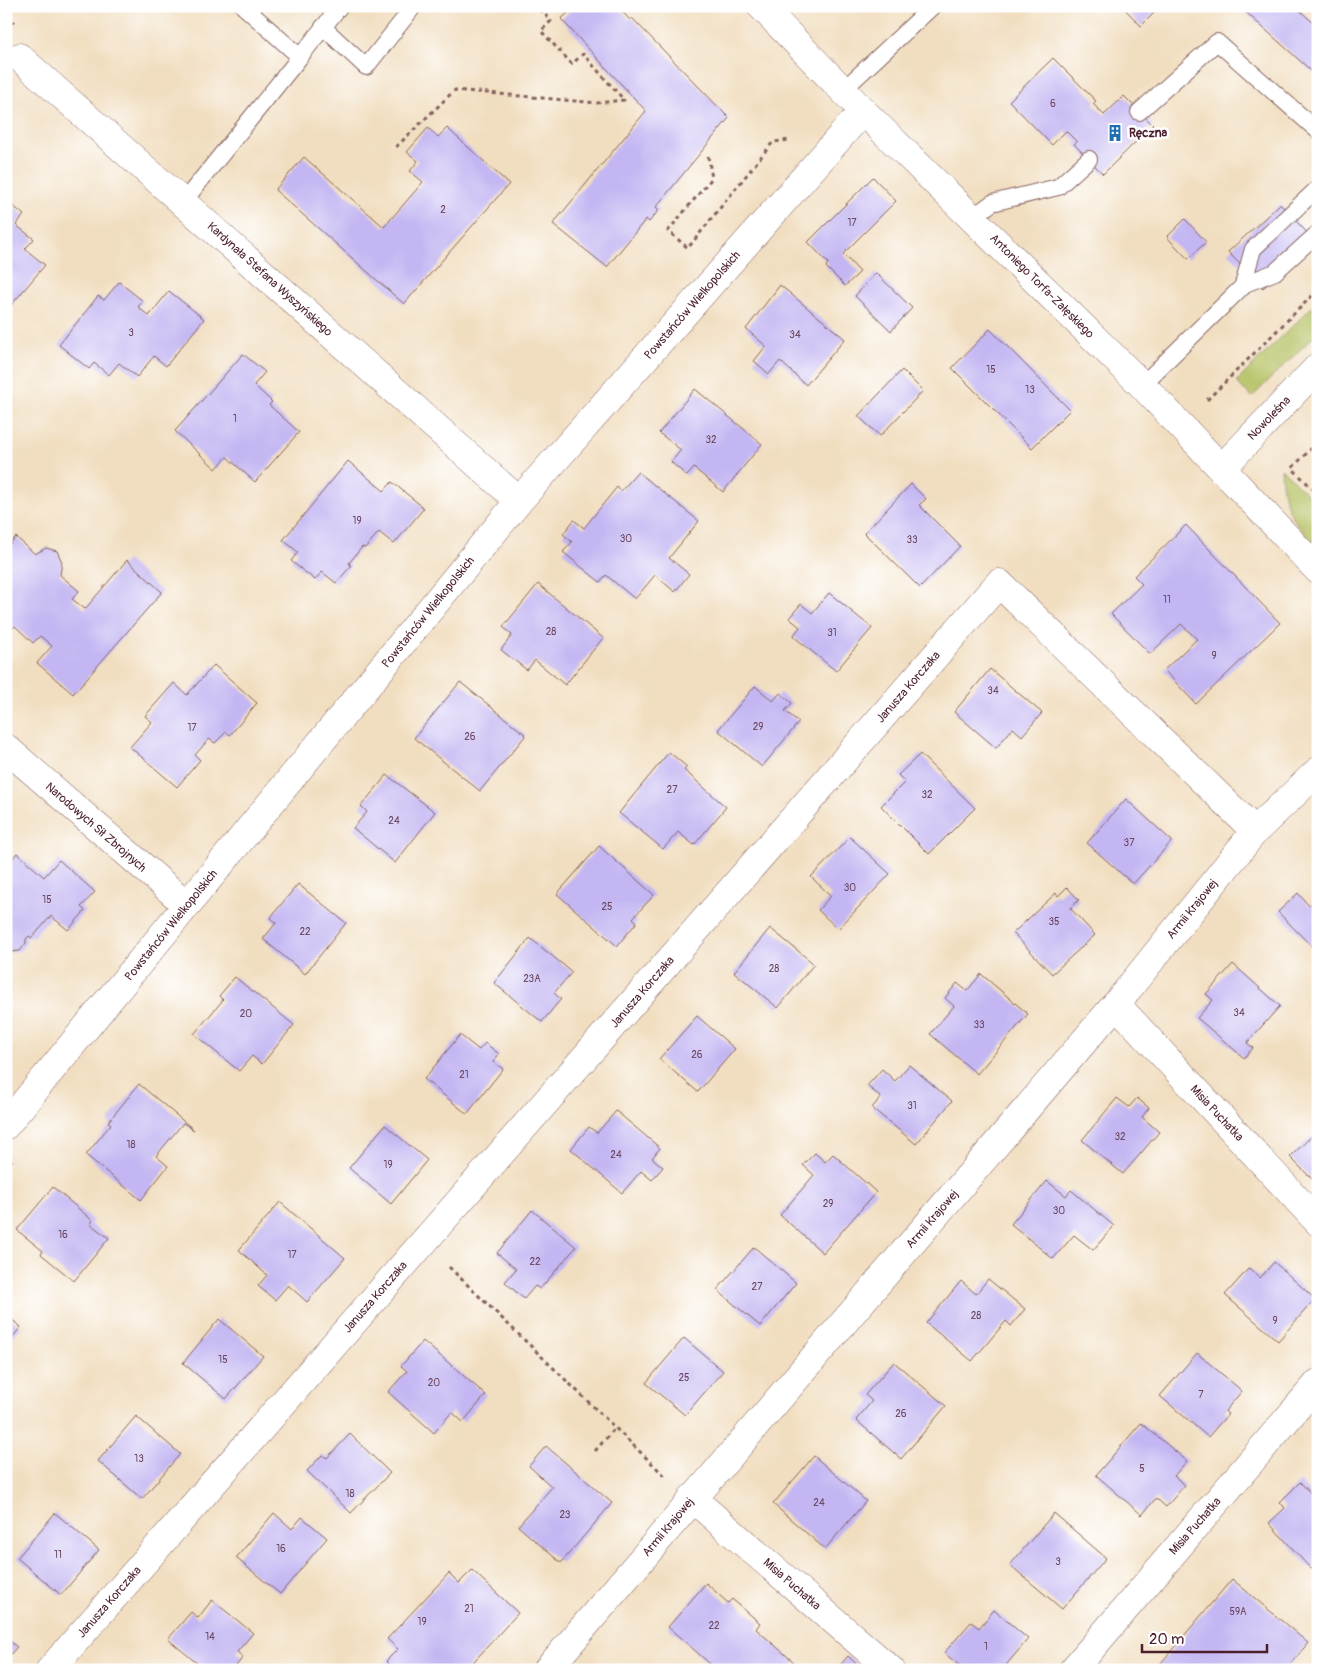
<svg xmlns="http://www.w3.org/2000/svg" width="1324" height="1676" font-family="Pangolin,sans-serif">
	<rect width="100%" height="100%" fill="#fff"/>
	<filter id="ink" filterUnits="userSpaceOnUse"><feTurbulence type="fractalNoise" baseFrequency=".02" numOctaves="2"/><feDisplacementMap in="SourceGraphic" scale="10" xChannelSelector="R" yChannelSelector="G"/><feConvolveMatrix kernelMatrix="1 2 1 2 8 2 1 2 1" color-interpolation-filters="sRGB"/></filter>
	<filter id="wash" filterUnits="userSpaceOnUse"><feTurbulence type="fractalNoise" baseFrequency=".0096" numOctaves="4" result="noise"/><feDisplacementMap in="SourceGraphic" scale="20" xChannelSelector="R" yChannelSelector="G"/><feGaussianBlur stdDeviation="1.12" result="paint"/><feColorMatrix in="noise" values="0 0 0 0 0 0 0 0 0 0 0 0 0 0 0 0 0 1.4 0 .05"/><feComposite in="paint" operator="in"/></filter>
	<g filter="url(#wash)">
		<rect width="100%" height="100%" fill="#f1dec0"/>
		<!-- green -->
		<path fill="#b5c163" stroke="#807047" d="M 1318,301 L 1318,332 L 1252,397 L 1236,382 Z
			M 1281,468 L 1318,505 L 1318,549 C 1293,523 1282,505 1281,468 Z"/>
		<g id="blocks">
			<!-- building -->
			<path fill="#c3b6f2" d="M 564,6 L 617,6 L 630,20 L 632,18 L 729,118 L 656,207 L 659,210 L 649,222 L 646,219 L 607,267 L 553,224 L 646,111 L 561,19 L 569,12 Z
				M 1122,6 L 1161,6 L 1141,26 Z
				M 1239,6 L 1295,6 L 1318,27 L 1318,77 Z
				M 1053,58 L 1096,101 L 1093,104 L 1104,115 L 1124,96 L 1153,125 L 1103,174 L 1074,144 L 1077,142 L 1066,131 L 1052,145 L 1009,101 Z
				M 428,128 L 438,137 L 447,128 L 509,184 L 404,304 L 275,190 L 304,157 L 384,227 L 423,182 L 410,171 L 418,161 L 407,152 Z
				M 873,177 L 896,201 L 843,254 L 860,272 L 845,286 L 826,267 L 828,263 L 808,242 Z
				M 6,200 L 24,215 L 16,225 L 34,239 L 25,249 L 45,265 L 8,309 L 6,308 Z
				M 1280,204 L 1314,240 L 1263,288 L 1228,252 Z
				M 1185,219 L 1206,242 L 1188,259 L 1167,237 Z
				M 876,273 L 912,308 L 891,331 L 855,296 Z
				M 119,282 L 143,301 L 138,307 L 149,316 L 169,291 L 204,319 L 166,366 L 154,356 L 137,377 L 119,363 L 109,375 L 94,363 L 89,369 L 59,345 L 98,296 L 104,300 Z
				M 780,285 L 845,339 L 806,385 L 780,361 L 769,374 L 754,361 L 766,346 L 746,329 Z
				M 990,329 L 1070,410 L 1032,448 L 952,368 Z
				M 243,354 L 265,372 L 254,385 L 272,402 L 269,405 L 299,432 L 255,482 L 227,457 L 216,469 L 175,431 Z
				M 902,370 L 923,391 L 880,436 L 858,416 Z
				M 695,389 L 762,444 L 723,492 L 694,468 L 687,476 L 671,462 L 681,450 L 659,433 Z
				M 348,461 L 384,491 L 392,482 L 424,508 L 394,544 L 379,532 L 365,548 L 362,547 L 349,563 L 351,566 L 336,583 L 322,572 L 315,580 L 291,561 L 298,552 L 283,540 Z
				M 638,472 L 699,521 L 669,558 L 689,574 L 675,592 L 655,575 L 635,599 L 606,575 L 600,582 L 563,552 L 572,542 L 563,534 L 574,520 L 584,528 L 617,487 L 621,491 Z
				M 911,484 L 926,499 L 919,505 L 960,546 L 920,588 L 864,533 Z
				M 1186,525 L 1280,623 L 1196,704 L 1164,670 L 1197,639 L 1181,624 L 1150,654 L 1111,614 L 1142,584 L 1134,576 Z
				M 16,537 L 35,554 L 46,548 L 57,551 L 62,562 L 60,575 L 79,591 L 72,599 L 85,609 L 127,560 L 162,592 L 73,694 L 37,663 L 52,646 L 40,636 L 33,643 L 15,626 L 11,630 L 6,626 L 6,548 Z
				M 538,584 L 603,638 L 565,685 L 535,660 L 527,670 L 501,650 L 512,635 L 503,627 Z
				M 829,593 L 872,628 L 836,671 L 793,636 L 800,627 L 789,618 L 801,604 L 812,613 Z
				M 214,665 L 257,703 L 230,735 L 226,732 L 215,743 L 209,739 L 195,755 L 200,760 L 177,787 L 130,747 L 152,722 L 145,716 L 174,683 L 187,695 Z
				M 990,669 L 1042,713 L 1022,736 L 1013,728 L 996,748 L 954,712 Z
				M 460,682 L 526,735 L 480,791 L 414,738 Z
				M 755,686 L 773,701 L 780,693 L 792,703 L 785,711 L 799,722 L 762,767 L 718,730 Z
				M 669,752 L 687,767 L 684,770 L 726,807 L 694,845 L 678,832 L 663,849 L 619,813 Z
				M 920,754 L 975,808 L 929,854 L 881,806 L 905,782 L 898,775 Z
				M 387,775 L 435,812 L 395,863 L 353,828 L 367,812 L 361,806 Z
				M 1126,799 L 1172,841 L 1133,884 L 1087,843 Z
				M 850,837 L 890,874 L 838,929 L 818,910 L 831,896 L 811,877 Z
				M 599,846 L 654,895 L 633,918 L 637,922 L 617,946 L 557,894 Z
				M 17,853 L 44,877 L 59,860 L 95,892 L 81,907 L 85,911 L 68,930 L 51,916 L 32,938 L 29,936 L 26,939 L 26,943 L 20,951 L 10,952 L 6,949 L 6,865 Z
				M 298,884 L 346,923 L 305,974 L 263,939 L 276,923 L 270,918 Z
				M 1067,887 L 1079,900 L 1070,908 L 1095,935 L 1052,974 L 1013,933 L 1056,893 L 1058,896 Z
				M 1298,893 L 1309,906 L 1318,897 L 1318,953 L 1278,912 Z
				M 770,928 L 814,964 L 778,1008 L 734,972 Z
				M 530,938 L 572,972 L 554,993 L 561,999 L 542,1022 L 494,983 Z
				M 1233,964 L 1280,1006 L 1247,1043 L 1253,1048 L 1244,1058 L 1197,1018 L 1213,1000 L 1206,994 Z
				M 981,974 L 1028,1014 L 977,1074 L 930,1034 L 954,1006 L 945,998 L 957,983 L 967,991 Z
				M 235,977 L 294,1025 L 262,1064 L 252,1056 L 239,1071 L 194,1034 L 223,1000 L 219,996 Z
				M 697,1016 L 735,1049 L 698,1092 L 659,1059 Z
				M 460,1035 L 479,1050 L 485,1043 L 499,1054 L 493,1062 L 503,1069 L 467,1114 L 424,1079 Z
				M 909,1065 L 952,1101 L 916,1144 L 872,1108 L 881,1097 L 867,1086 L 882,1069 L 895,1081 Z
				M 139,1084 L 194,1130 L 183,1123 L 156,1156 L 168,1166 L 141,1200 L 86,1155 L 111,1124 L 108,1122 Z
				M 1117,1098 L 1129,1107 L 1137,1098 L 1149,1108 L 1142,1117 L 1159,1132 L 1123,1174 L 1082,1140 Z
				M 616,1111 L 660,1148 L 652,1158 L 663,1167 L 652,1180 L 641,1171 L 622,1193 L 571,1149 L 589,1127 L 597,1133 Z
				M 385,1125 L 427,1160 L 391,1204 L 349,1168 Z
				M 1318,1130 L 1318,1185 L 1290,1157 Z
				M 815,1153 L 825,1162 L 833,1154 L 876,1192 L 823,1253 L 780,1215 L 814,1175 L 803,1165 Z
				M 1047,1181 L 1066,1196 L 1071,1190 L 1114,1226 L 1093,1250 L 1074,1235 L 1053,1259 L 1011,1224 Z
				M 53,1187 L 93,1221 L 90,1224 L 109,1238 L 74,1281 L 41,1254 L 43,1251 L 17,1230 Z
				M 280,1202 L 345,1258 L 307,1302 L 288,1285 L 275,1300 L 258,1286 L 267,1275 L 239,1250 Z
				M 532,1210 L 576,1247 L 540,1289 L 535,1286 L 524,1299 L 505,1282 L 516,1269 L 497,1253 Z
				M 754,1247 L 796,1283 L 760,1326 L 717,1290 Z
				M 1274,1262 L 1315,1299 L 1278,1341 L 1225,1295 L 1249,1268 L 1260,1278 Z
				M 988,1279 L 1025,1309 L 1011,1326 L 1006,1321 L 972,1361 L 926,1323 L 961,1281 L 976,1294 Z
				M 6,1315 L 21,1327 L 6,1345 Z
				M 219,1319 L 263,1356 L 226,1399 L 183,1363 Z
				M 684,1338 L 723,1371 L 685,1415 L 646,1383 Z
				M 423,1341 L 486,1395 L 463,1422 L 452,1412 L 434,1433 L 388,1392 L 407,1371 L 401,1366 Z
				M 1197,1353 L 1242,1391 L 1225,1411 L 1228,1414 L 1208,1437 L 1160,1396 Z
				M 894,1362 L 946,1406 L 901,1459 L 856,1420 L 872,1401 L 865,1395 Z
				M 136,1416 L 180,1454 L 142,1499 L 98,1461 Z
				M 1141,1423 L 1187,1461 L 1174,1476 L 1185,1485 L 1166,1507 L 1156,1498 L 1142,1515 L 1096,1475 Z
				M 350,1434 L 390,1473 L 351,1513 L 307,1471 L 322,1455 L 327,1458 Z
				M 546,1446 L 612,1503 L 561,1563 L 518,1526 L 552,1487 L 529,1466 Z
				M 814,1456 L 866,1501 L 825,1549 L 773,1504 Z
				M 1300,1482 L 1318,1501 L 1318,1564 L 1311,1569 L 1269,1523 L 1285,1508 L 1280,1502 Z
				M 55,1513 L 99,1550 L 61,1595 L 17,1558 Z
				M 274,1513 L 292,1529 L 302,1517 L 327,1538 L 280,1594 L 236,1558 Z
				M 1054,1513 L 1106,1558 L 1062,1609 L 1010,1565 Z
				M 472,1570 L 518,1613 L 466,1670 L 396,1670 L 386,1661 L 398,1649 L 387,1639 L 449,1573 L 459,1583 Z
				M 1232,1579 L 1308,1643 L 1286,1670 L 1155,1670 Z
				M 706,1583 L 728,1603 L 732,1599 L 760,1623 L 756,1629 L 795,1663 L 789,1670 L 717,1670 L 668,1627 Z
				M 212,1600 L 253,1633 L 237,1652 L 243,1657 L 233,1670 L 205,1670 L 168,1639 L 191,1612 L 198,1618 Z
				M 994,1610 L 1028,1639 L 1002,1670 L 965,1670 L 944,1653 L 971,1622 L 979,1628 Z
				M 6,1638 L 17,1647 L 6,1659 Z
				M 848,1656 L 863,1670 L 836,1670 Z"/>
		</g>
	</g>
	<g filter="url(#ink)">
		<use href="#blocks" fill-opacity="0" stroke="#84625f" stroke-width="1"/>
		<g fill="none" stroke-linecap="round" stroke-linejoin="round">
			<!-- service casing -->
			<g stroke="#84625f" stroke-width="18">
				<path id="service" d="M 323,27 L 366,67 L 414,6
					M 300,57 L 340,6
					M 844,89 L 933,6
					M 1139,112 L 1217,42 L 1318,131
					M 184,201 L 300,57 L 243,6
					M 973,217 L 992,203 L 1058,187 L 1089,159
					M 1242,288 L 1253,249 L 1318,188
					M 1142,385 L 1245,284 L 1275,272 L 1318,233"/>
			</g>
			<!-- minor casing -->
			<g stroke="#84625f" stroke-width="29">
				<path id="minor" d="M 761,6 L 863,111 L 1142,385 L 1318,570
					M 19,57 L 519,501
					M 1221,469 L 1318,367
					M 6,748 L 187,905
					M 1116,1004 L 1318,1222
					M 6,1125 L 519,501 L 863,111
					M 692,1498 L 891,1670
					M 50,1670 L 999,583 L 1255,831
					M 547,1670 L 1116,1004 L 1255,831 L 1318,771
					M 1073,1670 L 1318,1383"/>
			</g>
			<!-- path -->
			<path stroke="#84625f" stroke-width="3" stroke-dasharray="4 4" stroke-linecap="butt" d="M 6,16 L 14,23
				M 396,147 L 455,90 L 597,103 L 624,100 L 583,54 L 572,64 L 541,31 L 551,21 L 537,6
				M 708,156 L 712,178 L 668,231 L 688,248 L 773,142 L 790,140
				M 1207,400 L 1318,290
				M 1318,442 L 1292,468 L 1318,494
				M 6,1167 L 12,1160
				M 449,1267 L 666,1477
				M 595,1451 L 615,1428"/>
			<!-- service -->
			<use href="#service" stroke="#fff" stroke-width="16"/>
			<!-- minor -->
			<use href="#minor" stroke="#fff" stroke-width="28"/>
		</g>
	</g>
	<!-- icons -->
	<defs>
		<g id="building-bare" transform="scale(1.35)"><path d="M-4-6H4V6H1V3H-1V6H-4ZM-2.5-4.3h1.7v1.8h-1.7ZM.8-4.3h1.7v1.8H.8ZM-2.5-1h1.7V.8h-1.7ZM.8-1h1.7V.8H.8Z" fill="#1f6fb2" stroke="#fff" stroke-width="2.5" paint-order="stroke"/></g>
	</defs>
	<g fill-rule="evenodd">
		<use href="#building-bare" x="1115" y="133"/>
	</g>
	<g text-anchor="middle" stroke-width="5" stroke-linejoin="round" paint-order="stroke">
		<!-- number labels -->
		<g font-size="10" fill="#68455d">
			<text x="1053" y="107">6</text>
			<text x="443" y="213">2</text>
			<text x="852" y="226">17</text>
			<text x="131" y="336">3</text>
			<text x="795" y="338">34</text>
			<text x="991" y="373">15</text>
			<text x="1030" y="393">13</text>
			<text x="235" y="422">1</text>
			<text x="711" y="443">32</text>
			<text x="357" y="524">19</text>
			<text x="626" y="542">30</text>
			<text x="912" y="543">33</text>
			<text x="1167" y="603">11</text>
			<text x="551" y="635">28</text>
			<text x="832" y="636">31</text>
			<text x="1214" y="659">9</text>
			<text x="993" y="694">34</text>
			<text x="758" y="730">29</text>
			<text x="192" y="731">17</text>
			<text x="470" y="740">26</text>
			<text x="672" y="793">27</text>
			<text x="927" y="798">32</text>
			<text x="394" y="824">24</text>
			<text x="1129" y="846">37</text>
			<text x="850" y="891">30</text>
			<text x="47" y="903">15</text>
			<text x="607" y="910">25</text>
			<text x="1054" y="925">35</text>
			<text x="305" y="935">22</text>
			<text x="774" y="972">28</text>
			<text x="532" y="982">23A</text>
			<text x="1239" y="1016">34</text>
			<text x="246" y="1017">20</text>
			<text x="979" y="1028">33</text>
			<text x="697" y="1058">26</text>
			<text x="464" y="1078">21</text>
			<text x="912" y="1109">31</text>
			<text x="1120" y="1140">32</text>
			<text x="131" y="1148">18</text>
			<text x="616" y="1158">24</text>
			<text x="388" y="1168">19</text>
			<text x="828" y="1207">29</text>
			<text x="1059" y="1214">30</text>
			<text x="63" y="1238">16</text>
			<text x="292" y="1258">17</text>
			<text x="535" y="1265">22</text>
			<text x="757" y="1290">27</text>
			<text x="976" y="1319">28</text>
			<text x="1275" y="1324">9</text>
			<text x="223" y="1363">15</text>
			<text x="684" y="1381">25</text>
			<text x="434" y="1386">20</text>
			<text x="1201" y="1398">7</text>
			<text x="901" y="1417">26</text>
			<text x="139" y="1462">13</text>
			<text x="1142" y="1472">5</text>
			<text x="350" y="1497">18</text>
			<text x="819" y="1506">24</text>
			<text x="565" y="1518">23</text>
			<text x="281" y="1552">16</text>
			<text x="58" y="1558">11</text>
			<text x="1058" y="1565">3</text>
			<text x="469" y="1612">21</text>
			<text x="1238" y="1615">59A</text>
			<text x="422" y="1625">19</text>
			<text x="714" y="1629">22</text>
			<text x="210" y="1640">14</text>
			<text x="986" y="1650">1</text>
		</g>
		<!-- poi labels -->
		<g font-size="12" font-weight="bold" fill="#4a1f2b" stroke="#fff" text-anchor="start">
			<text x="1129" y="137">Ręczna</text>
		</g>
		<!-- street labels -->
		<g font-size="12" fill="#4a1f2b" stroke="#fff">
			<text transform="translate(270 279) rotate(42)" y="4">Kardynała Stefana Wyszyńskiego</text>
			<text transform="translate(1042 286) rotate(45)" y="4">Antoniego Torfa-Załęskiego</text>
			<text transform="translate(692 305) rotate(-49)" y="4">Powstańców Wielkopolskich</text>
			<text transform="translate(1269 418) rotate(-46)" y="4">Nowoleśna</text>
			<text transform="translate(428 612) rotate(-51)" y="4">Powstańców Wielkopolskich</text>
			<text transform="translate(908 687) rotate(-49)" y="4">Janusza Korczaka</text>
			<text transform="translate(96 827) rotate(41)" y="4">Narodowych Sił Zbrojnych</text>
			<text transform="translate(1192 909) rotate(-51)" y="4">Armii Krajowej</text>
			<text transform="translate(171 925) rotate(-51)" y="4">Powstańców Wielkopolskich</text>
			<text transform="translate(642 992) rotate(-49)" y="4">Janusza Korczaka</text>
			<text transform="translate(1217 1113) rotate(47)" y="4">Misia Puchatka</text>
			<text transform="translate(932 1219) rotate(-49)" y="4">Armii Krajowej</text>
			<text transform="translate(375 1297) rotate(-49)" y="4">Janusza Korczaka</text>
			<text transform="translate(1195 1526) rotate(-49)" y="4">Misia Puchatka</text>
			<text transform="translate(668 1527) rotate(-50)" y="4">Armii Krajowej</text>
			<text transform="translate(792 1584) rotate(41)" y="4">Misia Puchatka</text>
			<text transform="translate(109 1602) rotate(-49)" y="4">Janusza Korczaka</text>
		</g>
	</g>
	<!-- margin -->
	<rect width="1324" height="1676" fill="none" stroke="#fff" stroke-width="25"/>
	<!-- scale -->
	<path d="M1142 1644v8h125v-8" fill="none" stroke="#4a1f2b" stroke-width="2.5"/>
	<text x="1149" y="1644" font-size="15" fill="#4a1f2b" stroke="#ffffff" stroke-width="4" paint-order="stroke">20 m</text>
</svg>
